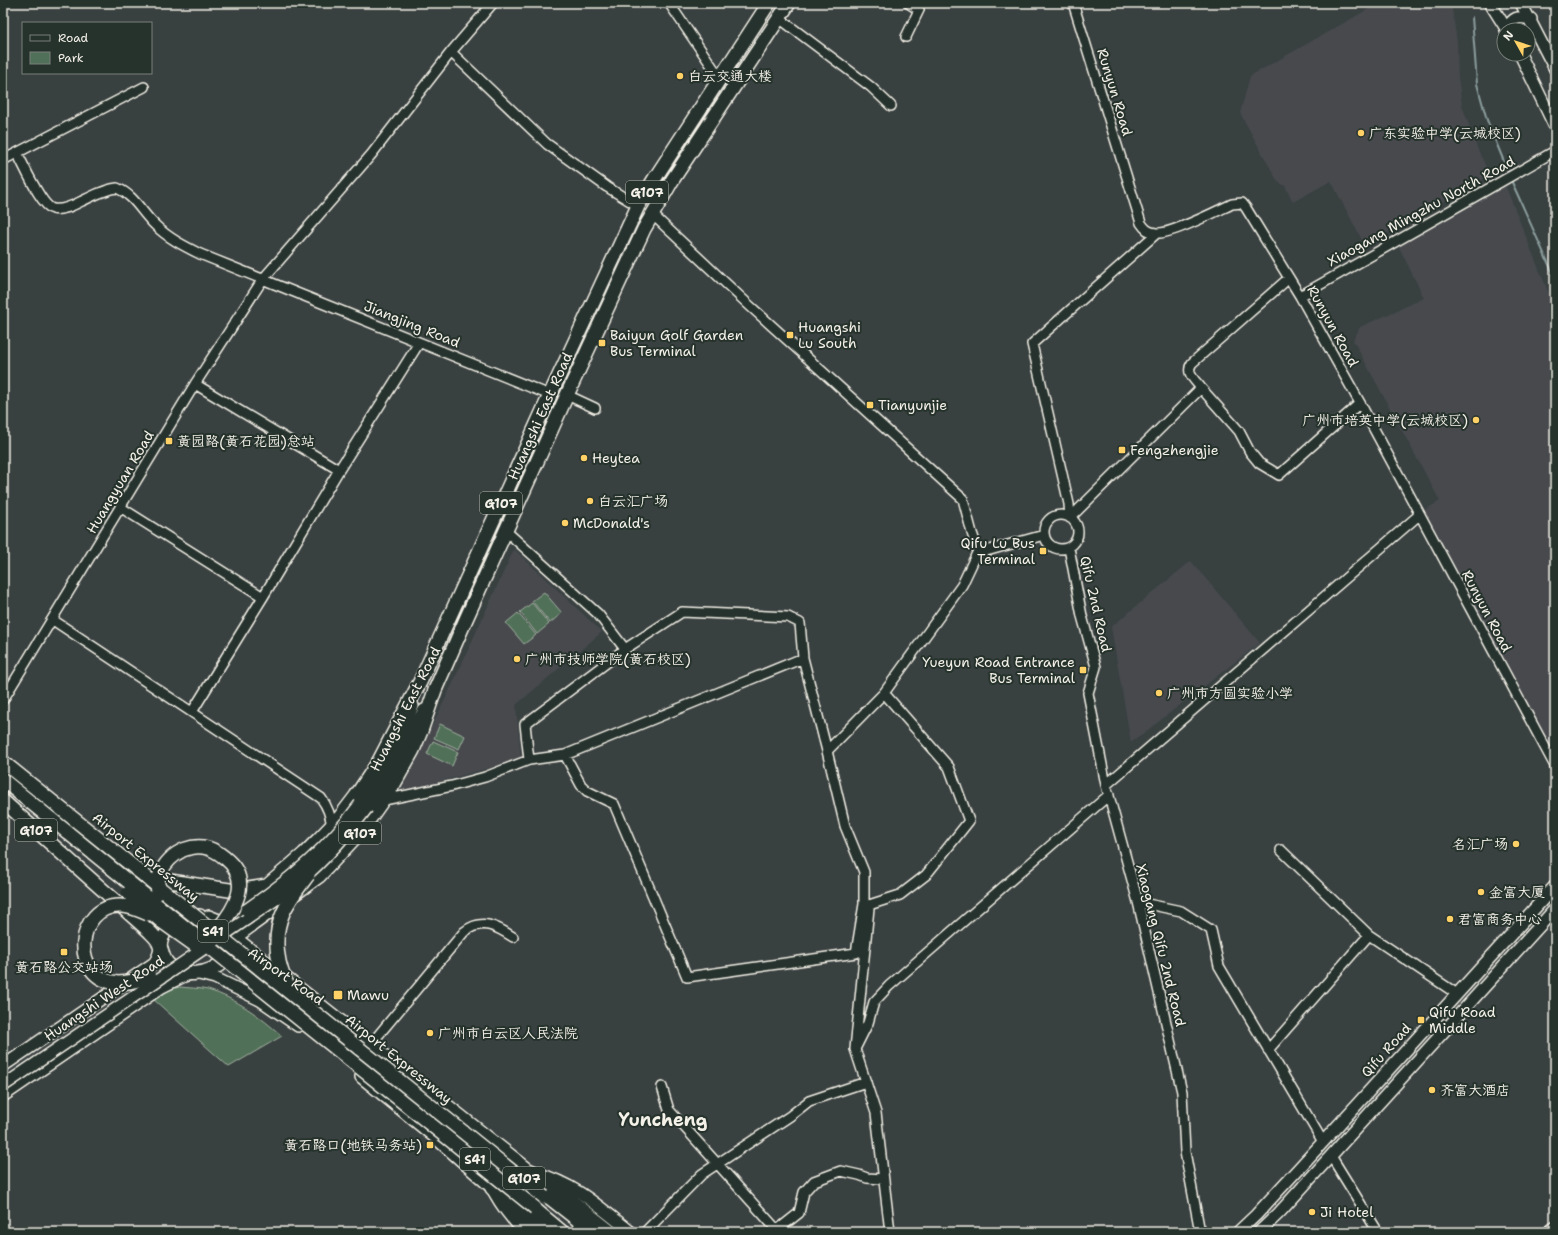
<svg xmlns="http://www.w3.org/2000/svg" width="1558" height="1235" font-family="'Shantell Sans','LXGW WenKai TC',sans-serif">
	<rect width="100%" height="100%" fill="#394040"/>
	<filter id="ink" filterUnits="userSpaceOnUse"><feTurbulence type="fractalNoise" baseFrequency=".025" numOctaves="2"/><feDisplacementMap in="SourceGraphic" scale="8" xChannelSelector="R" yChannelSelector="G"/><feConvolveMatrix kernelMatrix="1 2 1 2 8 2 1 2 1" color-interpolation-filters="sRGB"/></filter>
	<g filter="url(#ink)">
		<!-- built -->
		<path fill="#464a4d" d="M 1379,3 L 1451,3 L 1457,41 L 1458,77 L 1462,105 L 1478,150 L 1490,175 L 1365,246 L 1331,181 L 1293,202 L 1285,186 L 1278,182 L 1240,113 L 1250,76 Z
			M 1504,182 L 1555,309 L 1555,755 L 1423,511 L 1440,501 L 1353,340 L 1360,327 L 1424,298 L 1397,243 Z
			M 514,549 L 602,632 L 516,705 L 521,759 L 399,793 L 451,687 Z
			M 1191,561 L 1260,643 L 1131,743 L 1111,627 Z"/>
		<!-- green -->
		<path fill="#517059" stroke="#a2b0a0" d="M 544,592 L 562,613 L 550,623 L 532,601 Z
			M 532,603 L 549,624 L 537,634 L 520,612 Z
			M 518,613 L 536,635 L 524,644 L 506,623 Z
			M 440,724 L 465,736 L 459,749 L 434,738 Z
			M 433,741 L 458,752 L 452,766 L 427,754 Z
			M 180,987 C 189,988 199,988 208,990 C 236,998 261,1017 282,1036 L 229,1067 L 153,999 L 167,990 Z"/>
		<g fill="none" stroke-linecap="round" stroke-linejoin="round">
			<!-- stream -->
			<path stroke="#8a9e9c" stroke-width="2" d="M 1472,17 L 1477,84 L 1487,120 L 1509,174
				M 1511,180 L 1555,278"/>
			<!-- minor casing -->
			<g stroke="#f4f1e8" stroke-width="12">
				<path id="minor" d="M 669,3 L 720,78
					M 1073,3 L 1141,223 C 1145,229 1148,232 1156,233 C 1170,235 1217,211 1232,204 L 1242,203 L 1246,208 L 1300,296 L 1360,403 L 1555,766
					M 779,18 L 871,87 L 891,106
					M 906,37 L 919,10 L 908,3
					M 451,52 L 547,144 L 607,187 L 638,206
					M 17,153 C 24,165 41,206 53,209 C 63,211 74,205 82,201 C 93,196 105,189 117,188 C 134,195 142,213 155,225 C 168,238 184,246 200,254 L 550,395
					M 3,160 L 144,87
					M 652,214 L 750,306 L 963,499 L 972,533 L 979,553 L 1044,535
					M 1300,296 L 1555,151
					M 195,384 L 339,470
					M 1201,388 L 1239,431 L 1250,452 L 1259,463 L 1279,475 L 1360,403
					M 567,395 L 595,408
					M 120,507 L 263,597
					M1044 532a17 17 0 1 1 34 0a17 17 0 1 1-34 0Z
					M 1070,518 L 1069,504 L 1032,344 L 1157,233
					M 1070,518 L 1201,388 C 1195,380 1185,373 1192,363 L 1289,278
					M 506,531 L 598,614 L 625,649
					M 1069,548 L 1082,616 L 1096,667 L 1088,693 L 1106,785 L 1138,902 L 1182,1092 L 1185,1152 L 1200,1232
					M 53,620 L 321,798 C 328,807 330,815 332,826
					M 3,700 L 195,384 L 263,279 L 371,155 L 451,52 L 493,3
					M 192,712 L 263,597 L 339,470 L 419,343
					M 565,755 L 581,785 L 587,791 L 614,804 L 687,977 L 856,953 L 864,904 L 869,905 L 900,895 L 926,875 L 969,821 L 949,767 L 884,693
					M 529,760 L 525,724 L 625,649 L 682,612 L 788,617 L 800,623 L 803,658 L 827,751
					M 1106,785 L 1419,515
					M 384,800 L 452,786 L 485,777 L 529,760 L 565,755 L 803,658
					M 1281,850 L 1369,935 L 1457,994
					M 1138,902 L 1181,911 L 1211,930 L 1219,966 L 1323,1142
					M 864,904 L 864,872 L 845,826 L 827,751 L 884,693 L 962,585 L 978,551
					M 869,908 L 855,1049 L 876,1113 L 890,1232
					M 371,1044 L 464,932 C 482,918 496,926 513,937
					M 855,1049 L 868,1023 L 874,1002 L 889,986 L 1109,795
					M 1268,1050 L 1369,935
					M 662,1087 L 669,1110 L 777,1230
					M 1331,1156 L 1378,1232
					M 645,1232 L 702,1174 L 790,1116 L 809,1101 L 866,1082
					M 775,1232 L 799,1213 L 804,1192 L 814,1181 L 841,1171 L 859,1175 L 867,1178 L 883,1179
					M 1547,1232 L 1555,1226"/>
			</g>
			<!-- major casing -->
			<g stroke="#f4f1e8" stroke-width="14">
				<path id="major" d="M 1490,3 L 1507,30
					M 1521,3 L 1555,69
					M 1506,30 C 1513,17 1517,16 1531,19
					M 1520,54 L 1555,127
					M 360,804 L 394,750 L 413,706
					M 367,808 L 385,782 L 424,710
					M 235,909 L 266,886
					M 209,916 L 224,922 L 235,937 L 531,1171 L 535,1177
					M 3,1066 L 154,963 C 159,957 159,952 161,945 C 165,925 180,914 200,915
					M 361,1077 L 432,1135 L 492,1188 L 498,1192
					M 3,1096 L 162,987 L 184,976 L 195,973 L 215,978 L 260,1000 L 298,1026
					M 536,1173 C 577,1185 598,1206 631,1232
					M 494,1192 C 503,1208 512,1220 525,1232
					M 1238,1232 L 1256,1215 L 1323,1142 L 1555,886
					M 1259,1232 L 1279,1213 L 1555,909"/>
			</g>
			<!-- highway casing -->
			<g stroke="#f4f1e8" stroke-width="16">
				<path id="highway" d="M 3,770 L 40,802
					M 3,801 L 149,931 C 153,935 159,940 160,946 C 162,952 163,958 167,963 C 182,980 210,974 224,961 C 232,954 237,947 235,937 L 319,876 L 361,831 L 394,784 L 413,750 L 421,731 L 435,690 L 466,619 L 567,395 L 644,229 L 673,179 L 789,3
					M 149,876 L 170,881 L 236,891 L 267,886 L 304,854 L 320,838 L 340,817 L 356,796 L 379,761 L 420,682 L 550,395 L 638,206 L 655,178 L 769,3
					M 241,905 C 239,916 241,922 253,924
					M 531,1171 L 573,1202 L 611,1232
					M 492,1188 L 542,1232
					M 537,1188 L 593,1232
					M 526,1202 L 562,1232"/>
			</g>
			<!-- minor -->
			<use href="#minor" stroke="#26332d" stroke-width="9"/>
			<!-- major -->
			<use href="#major" stroke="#26332d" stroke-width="11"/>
			<!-- highway -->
			<use href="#highway" stroke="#26332d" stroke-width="13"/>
			<!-- major-bridge casing -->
			<g stroke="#f4f1e8" stroke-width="14" stroke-linecap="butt">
				<path id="major-bridge" d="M 246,910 C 291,879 328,848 360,804
					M 3,1086 L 285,893 C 316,869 343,840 367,808"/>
			</g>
			<!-- highway-bridge casing -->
			<g stroke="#f4f1e8" stroke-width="16" stroke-linecap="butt">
				<path id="highway-bridge" d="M 3,762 L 544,1197
					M 3,780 L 157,905 L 535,1208
					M 128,893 L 161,921 L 196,946
					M 158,893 C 154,868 178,844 203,847 C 211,848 219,853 225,858 C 253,880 235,909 217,930
					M 148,914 C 139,910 130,906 121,906 C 75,904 69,980 118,983 C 129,983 139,980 149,977
					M 290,990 C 277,967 272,938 283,913 C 289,899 299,887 308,875"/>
			</g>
			<!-- major-bridge -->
			<use href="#major-bridge" stroke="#26332d" stroke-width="11"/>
			<!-- highway-bridge -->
			<use href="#highway-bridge" stroke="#26332d" stroke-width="13"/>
		</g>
	</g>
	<!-- markers -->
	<g fill="#ffd166" stroke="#26332d" stroke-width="1.5">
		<circle cx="680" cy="76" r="4"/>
		<circle cx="1361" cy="133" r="4"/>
		<rect x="786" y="331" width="8" height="8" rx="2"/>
		<rect x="598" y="339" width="8" height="8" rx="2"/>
		<rect x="866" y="401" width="8" height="8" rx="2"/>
		<circle cx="1476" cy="420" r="4"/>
		<rect x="165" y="437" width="8" height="8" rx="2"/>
		<rect x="1118" y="446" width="8" height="8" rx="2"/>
		<circle cx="584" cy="458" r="4"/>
		<circle cx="590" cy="501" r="4"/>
		<circle cx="565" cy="523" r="4"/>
		<rect x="1039" y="547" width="8" height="8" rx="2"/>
		<circle cx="517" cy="659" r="4"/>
		<rect x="1079" y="666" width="8" height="8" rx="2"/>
		<circle cx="1159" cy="693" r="4"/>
		<circle cx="1516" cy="844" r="4"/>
		<circle cx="1481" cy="892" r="4"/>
		<circle cx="1450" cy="919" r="4"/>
		<rect x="60" y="948" width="8" height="8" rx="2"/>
		<rect x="333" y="990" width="10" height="10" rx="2"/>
		<rect x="1417" y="1016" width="8" height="8" rx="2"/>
		<circle cx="430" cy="1033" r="4"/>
		<circle cx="1432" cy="1090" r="4"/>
		<rect x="426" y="1141" width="8" height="8" rx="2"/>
		<circle cx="1312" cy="1212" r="4"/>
	</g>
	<g text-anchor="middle" stroke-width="4" stroke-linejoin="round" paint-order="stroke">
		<!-- shield labels -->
		<g fill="#26332d" stroke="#b6b8b0" stroke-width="1">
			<rect x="626" y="181" width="42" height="22" rx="3"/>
			<rect x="480" y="492" width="42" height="22" rx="3"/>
			<rect x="15" y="819" width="42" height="22" rx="3"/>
			<rect x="339" y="822" width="42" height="22" rx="3"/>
			<rect x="198" y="920" width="30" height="22" rx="3"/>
			<rect x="460" y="1148" width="30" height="22" rx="3"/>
			<rect x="503" y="1167" width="42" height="22" rx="3"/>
		</g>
		<g font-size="13" font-weight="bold" fill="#f4f1e8">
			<text x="647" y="197">G107</text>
			<text x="501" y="508">G107</text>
			<text x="36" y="835">G107</text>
			<text x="360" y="838">G107</text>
			<text x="213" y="936">S41</text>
			<text x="475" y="1164">S41</text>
			<text x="524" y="1183">G107</text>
		</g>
		<!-- poi labels -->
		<g font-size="14" fill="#f4f1e8" stroke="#26332d" text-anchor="start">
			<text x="688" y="81">白云交通大楼</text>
			<text x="1369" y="138">广东实验中学(云城校区)</text>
			<text x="798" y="332">Huangshi<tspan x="798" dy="16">Lu South</tspan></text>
			<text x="610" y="340">Baiyun Golf Garden<tspan x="610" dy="16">Bus Terminal</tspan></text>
			<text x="878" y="410">Tianyunjie</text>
			<text x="1468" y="425" text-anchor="end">广州市培英中学(云城校区)</text>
			<text x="177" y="446">黄园路(黄石花园)总站</text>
			<text x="1130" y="455">Fengzhengjie</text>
			<text x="592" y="463">Heytea</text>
			<text x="598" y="506">白云汇广场</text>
			<text x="573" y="528">McDonald's</text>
			<text x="1035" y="548" text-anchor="end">Qifu Lu Bus<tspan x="1035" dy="16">Terminal</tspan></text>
			<text x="525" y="664">广州市技师学院(黄石校区)</text>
			<text x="1075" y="667" text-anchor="end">Yueyun Road Entrance<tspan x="1075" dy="16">Bus Terminal</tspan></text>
			<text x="1167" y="698">广州市方圆实验小学</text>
			<text x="1508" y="849" text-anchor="end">名汇广场</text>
			<text x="1489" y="897">金富大厦</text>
			<text x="1458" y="924">君富商务中心</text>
			<text x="64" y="972" text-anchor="middle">黄石路公交站场</text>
			<text x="347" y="1000">Mawu</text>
			<text x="1429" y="1017">Qifu Road<tspan x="1429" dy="16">Middle</tspan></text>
			<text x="438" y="1038">广州市白云区人民法院</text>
			<text x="1440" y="1095">齐富大酒店</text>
			<text x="422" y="1150" text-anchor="end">黄石路口(地铁马务站)</text>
			<text x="1320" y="1217">Ji Hotel</text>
		</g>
		<!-- street labels -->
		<g font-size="14" fill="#f4f1e8" stroke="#26332d">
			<text transform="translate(1115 92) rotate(73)" y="5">Runyun Road</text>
			<text transform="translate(1421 211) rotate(-29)" y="5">Xiaogang Mingzhu North Road</text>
			<text transform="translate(412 324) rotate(22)" y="5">Jiangjing Road</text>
			<text transform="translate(1333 326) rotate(61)" y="5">Runyun Road</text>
			<text transform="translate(540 416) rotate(-66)" y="5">Huangshi East Road</text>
			<text transform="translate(120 482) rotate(-59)" y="5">Huangyuan Road</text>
			<text transform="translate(1096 604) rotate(77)" y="5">Qifu 2nd Road</text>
			<text transform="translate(1487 611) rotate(62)" y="5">Runyun Road</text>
			<text transform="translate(405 709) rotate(-63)" y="5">Huangshi East Road</text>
			<text transform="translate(146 857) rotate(39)" y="5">Airport Expressway</text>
			<text transform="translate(1161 945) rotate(76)" y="5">Xiaogang Qifu 2nd Road</text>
			<text transform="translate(286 976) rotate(35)" y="5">Airport Road</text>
			<text transform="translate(104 998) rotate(-34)" y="5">Huangshi West Road</text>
			<text transform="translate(1386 1050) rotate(-48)" y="5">Qifu Road</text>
			<text transform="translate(399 1059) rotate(39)" y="5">Airport Expressway</text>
		</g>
		<!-- district labels -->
		<g font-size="18" font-weight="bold" fill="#f4f1e8" stroke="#26332d">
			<text x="663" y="1126">Yuncheng</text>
		</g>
	</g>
	<!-- margin -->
	<rect width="1558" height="1235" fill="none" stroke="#26332d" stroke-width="16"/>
	<rect x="8" y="8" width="1542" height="1219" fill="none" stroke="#f4f1e8" stroke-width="1.5" filter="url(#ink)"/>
	<!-- legend -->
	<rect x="22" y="22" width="130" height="52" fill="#26332d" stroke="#787f78"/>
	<rect x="30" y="35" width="20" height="6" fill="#26332d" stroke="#787f78"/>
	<text x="58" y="42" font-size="12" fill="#f4f1e8">Road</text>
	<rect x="30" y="52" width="20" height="12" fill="#517059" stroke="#787f78"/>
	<text x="58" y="62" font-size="12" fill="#f4f1e8">Park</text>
	<!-- north arrow -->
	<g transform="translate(1516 42) rotate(309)"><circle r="19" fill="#26332d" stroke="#787f78"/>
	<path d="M0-3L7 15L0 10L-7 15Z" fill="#ffd166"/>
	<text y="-6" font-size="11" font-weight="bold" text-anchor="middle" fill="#f4f1e8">N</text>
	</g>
</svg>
